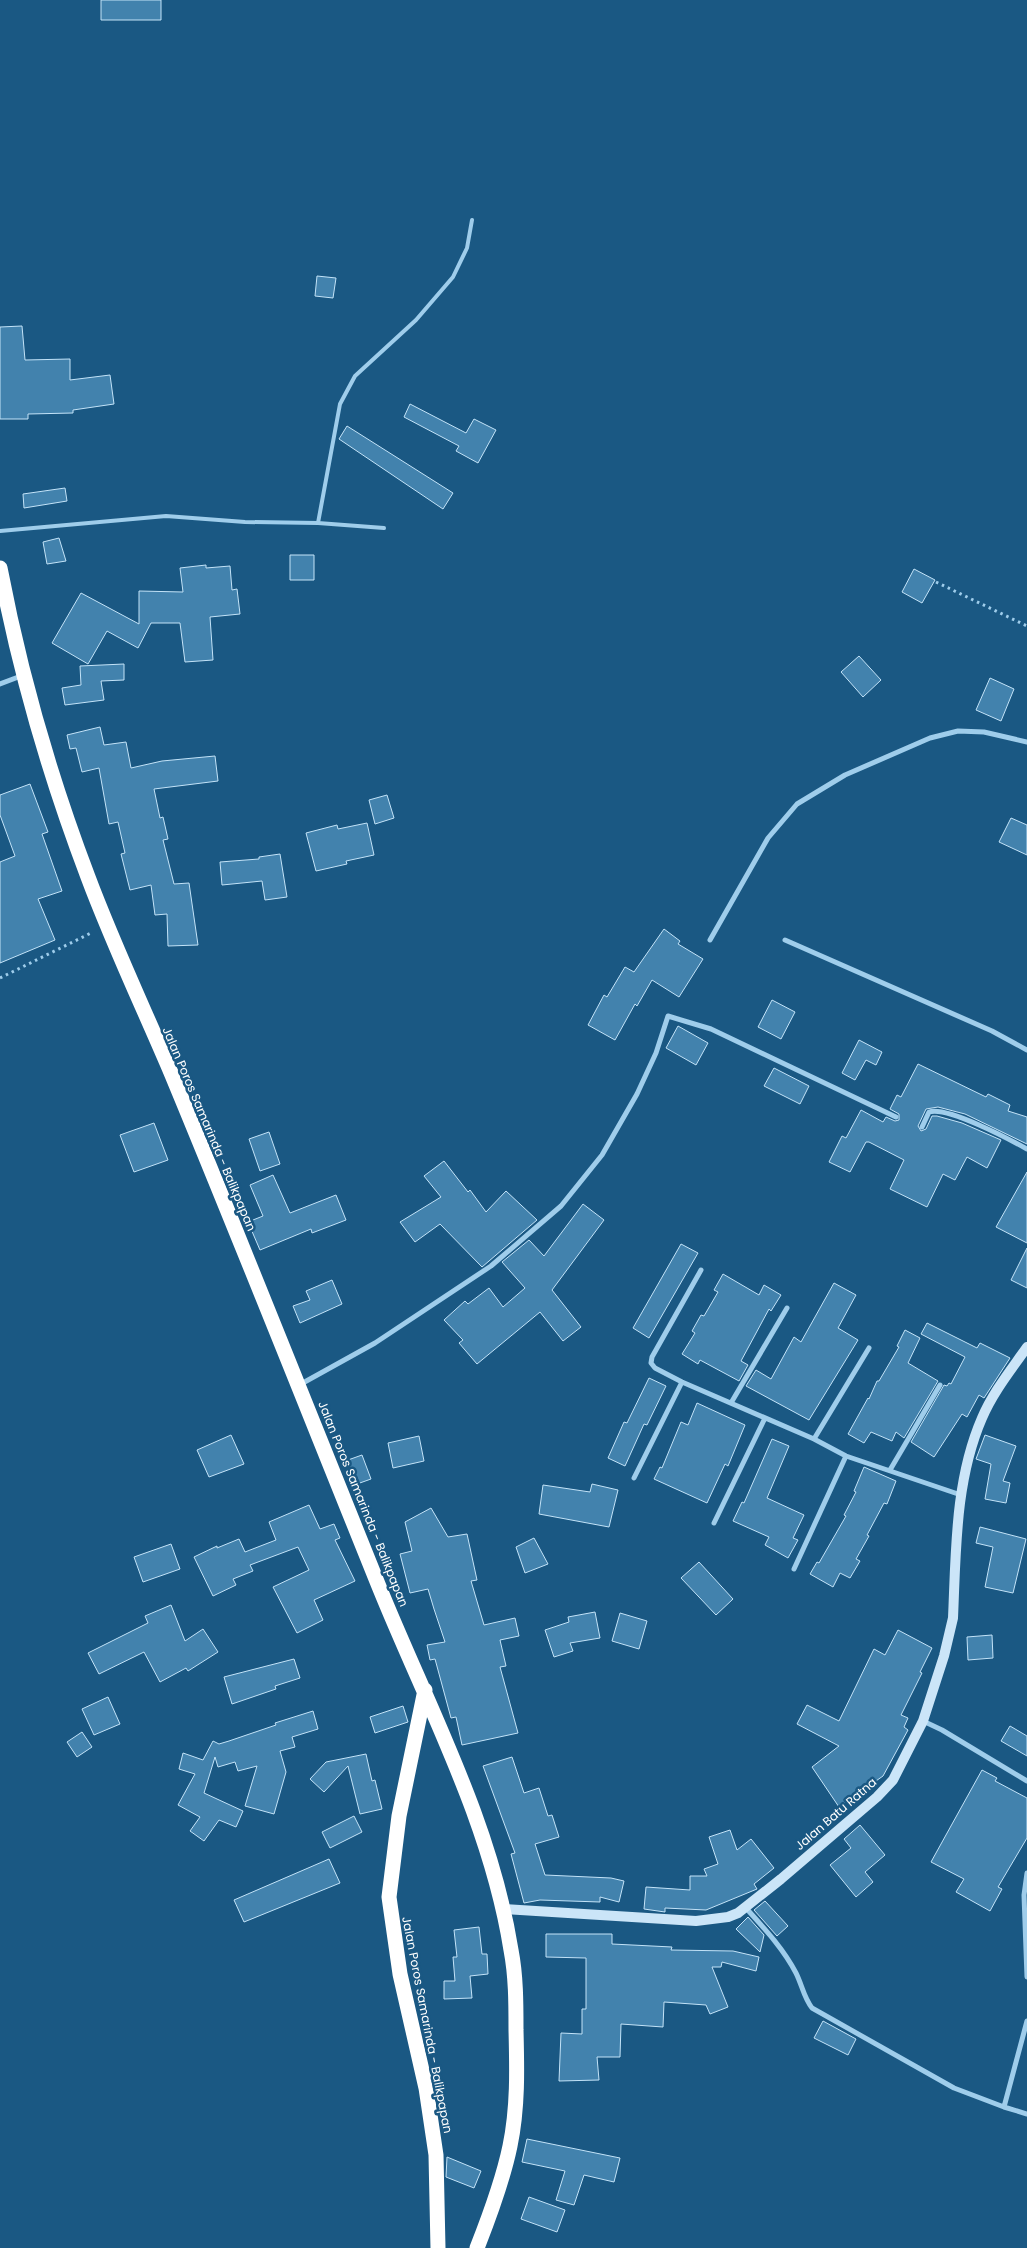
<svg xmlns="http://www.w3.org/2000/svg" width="1027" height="2248" font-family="Poppins,sans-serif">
	<rect width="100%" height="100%" fill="#1a5883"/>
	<!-- building -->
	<path fill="#4282ad" stroke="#c3e3f8" d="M 101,0 L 161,0 L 161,20 L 101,20 Z
		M 317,276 L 336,278 L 333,298 L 315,296 Z
		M 22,326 L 25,360 L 70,359 L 70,380 L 110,375 L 114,404 L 73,410 L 73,413 L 28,414 L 28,419 L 0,419 L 0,327 Z
		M 410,404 L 466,433 L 474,419 L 496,430 L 478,463 L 456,451 L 459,446 L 404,417 Z
		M 347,426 L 453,493 L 443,509 L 339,439 Z
		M 65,488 L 67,501 L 24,508 L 23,494 Z
		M 59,538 L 66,561 L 47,564 L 43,542 Z
		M 290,555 L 314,555 L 314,580 L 290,580 Z
		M 206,565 L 206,568 L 230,566 L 232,590 L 237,589 L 240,614 L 210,617 L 213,660 L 185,662 L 180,623 L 151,623 L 138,648 L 107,631 L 88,664 L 52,643 L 81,593 L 139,624 L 139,591 L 183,592 L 180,568 Z
		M 914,569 L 935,580 L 922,603 L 902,592 Z
		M 859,656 L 881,680 L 863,697 L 841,672 Z
		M 124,664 L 124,680 L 101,681 L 104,700 L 65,705 L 62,688 L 81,685 L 80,666 Z
		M 990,678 L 1014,689 L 1001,721 L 976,710 Z
		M 100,727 L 104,745 L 126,742 L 131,768 L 162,761 L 215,756 L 218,781 L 154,789 L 160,818 L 163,817 L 168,839 L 163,840 L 174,884 L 189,883 L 198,945 L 168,946 L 167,914 L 155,915 L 151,885 L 130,890 L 121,854 L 125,853 L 118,822 L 109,824 L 99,768 L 82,772 L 76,748 L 70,749 L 67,735 Z
		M 30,784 L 48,832 L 42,834 L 62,891 L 38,899 L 55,940 L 0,963 L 0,862 L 15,856 L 0,815 L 0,795 Z
		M 387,795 L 394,818 L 375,824 L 369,800 Z
		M 1011,818 L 1027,825 L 1027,855 L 999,842 Z
		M 367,823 L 374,855 L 346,861 L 347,864 L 316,871 L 306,833 L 337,825 L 338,829 Z
		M 280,854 L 287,897 L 265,900 L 262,881 L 222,885 L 220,862 L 259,859 L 259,857 Z
		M 664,929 L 680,941 L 678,944 L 703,959 L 679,997 L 652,980 L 637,1006 L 635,1004 L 615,1040 L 588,1025 L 604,995 L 607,997 L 625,967 L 634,972 Z
		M 772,1000 L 795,1012 L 781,1039 L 758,1027 Z
		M 678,1026 L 708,1043 L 696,1065 L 666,1048 Z
		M 859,1040 L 882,1052 L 876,1065 L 866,1060 L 855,1080 L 842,1073 Z
		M 918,1064 L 986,1097 L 988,1094 L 1010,1105 L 1008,1111 L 1027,1117 L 1027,1144 L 965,1114 L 938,1107 L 926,1109 L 918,1126 L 921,1131 L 926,1129 L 932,1116 L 937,1116 L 962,1123 L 1001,1140 L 987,1168 L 967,1157 L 955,1180 L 943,1174 L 927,1207 L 890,1189 L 904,1160 L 869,1142 L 866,1142 L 850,1172 L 829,1162 L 842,1136 L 846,1138 L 861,1110 L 883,1122 L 886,1117 L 895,1121 L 899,1120 L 899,1114 L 890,1109 L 897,1095 L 901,1097 Z
		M 774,1068 L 809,1086 L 800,1104 L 764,1086 Z
		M 154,1123 L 168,1160 L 134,1172 L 120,1135 Z
		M 269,1132 L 280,1164 L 260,1171 L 249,1139 Z
		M 444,1161 L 468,1192 L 470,1190 L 486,1212 L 506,1191 L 537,1220 L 482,1267 L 440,1224 L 415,1242 L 400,1222 L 441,1197 L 424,1176 Z
		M 1027,1172 L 1027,1243 L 996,1227 Z
		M 273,1175 L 290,1213 L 336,1195 L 346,1220 L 312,1233 L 311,1229 L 260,1250 L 248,1222 L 263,1216 L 250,1185 Z
		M 583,1204 L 604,1220 L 552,1290 L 581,1327 L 563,1341 L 540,1312 L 477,1364 L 459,1343 L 463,1340 L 444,1320 L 465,1301 L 468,1304 L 489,1288 L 503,1307 L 525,1288 L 502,1262 L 529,1240 L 544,1256 Z
		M 681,1244 L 698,1253 L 649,1338 L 633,1328 Z
		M 1027,1248 L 1027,1288 L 1011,1280 Z
		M 723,1274 L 759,1295 L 764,1285 L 781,1295 L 771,1311 L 769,1309 L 741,1361 L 748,1365 L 739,1381 L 700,1360 L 698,1364 L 682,1354 L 695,1333 L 692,1331 L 701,1315 L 704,1316 L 718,1292 L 714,1290 Z
		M 332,1280 L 342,1304 L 300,1323 L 293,1306 L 310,1300 L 306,1291 Z
		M 834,1283 L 856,1295 L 838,1328 L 858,1340 L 809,1420 L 746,1386 L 756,1370 L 771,1379 L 794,1337 L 801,1342 Z
		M 927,1323 L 977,1348 L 980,1343 L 1010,1358 L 984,1398 L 979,1395 L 967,1417 L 962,1414 L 934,1457 L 911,1442 L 944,1385 L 947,1386 L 949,1383 L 951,1384 L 965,1357 L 921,1334 Z
		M 905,1330 L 920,1338 L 908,1363 L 938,1381 L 904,1438 L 896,1432 L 892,1441 L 871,1432 L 864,1443 L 848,1434 L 868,1398 L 869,1399 L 877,1381 L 879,1381 L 899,1347 L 897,1346 Z
		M 649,1378 L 666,1386 L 647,1425 L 644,1424 L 625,1466 L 608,1458 L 624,1422 L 627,1423 Z
		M 697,1403 L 745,1425 L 728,1466 L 725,1464 L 707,1503 L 654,1479 L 660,1467 L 662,1468 L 681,1422 L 688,1425 Z
		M 231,1435 L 244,1464 L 209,1477 L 197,1450 Z
		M 985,1435 L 1016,1446 L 1003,1481 L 1010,1483 L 1006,1503 L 985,1499 L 991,1464 L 976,1459 Z
		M 419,1436 L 424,1461 L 393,1468 L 388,1443 Z
		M 772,1439 L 789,1446 L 767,1498 L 804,1515 L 793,1538 L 798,1540 L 788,1558 L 765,1545 L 769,1537 L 733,1521 L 742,1502 L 744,1503 Z
		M 362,1455 L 371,1479 L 357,1484 L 348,1460 Z
		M 864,1467 L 896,1481 L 887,1504 L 884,1503 L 867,1535 L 869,1536 L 856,1559 L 860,1561 L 850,1578 L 840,1573 L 833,1587 L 810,1574 L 817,1562 L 819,1563 L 846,1516 L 844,1515 L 856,1492 L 854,1491 Z
		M 592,1484 L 618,1490 L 609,1527 L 539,1514 L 543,1485 L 590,1492 Z
		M 309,1505 L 320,1529 L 334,1524 L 340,1538 L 335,1540 L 355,1581 L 314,1600 L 323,1620 L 297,1633 L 273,1587 L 309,1570 L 298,1547 L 250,1565 L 253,1571 L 233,1579 L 236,1585 L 213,1596 L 194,1557 L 217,1546 L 217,1548 L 239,1539 L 245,1552 L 276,1540 L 269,1522 Z
		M 431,1508 L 448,1537 L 467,1534 L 477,1580 L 471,1581 L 484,1625 L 515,1618 L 519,1636 L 500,1640 L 506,1666 L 500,1667 L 518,1733 L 462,1745 L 456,1717 L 451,1718 L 435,1659 L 430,1660 L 427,1645 L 445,1642 L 434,1609 L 428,1589 L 410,1593 L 400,1554 L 412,1551 L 405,1522 Z
		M 980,1527 L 1026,1539 L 1013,1593 L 985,1587 L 993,1547 L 976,1543 Z
		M 534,1538 L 548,1564 L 525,1573 L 516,1547 Z
		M 171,1544 L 180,1569 L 143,1582 L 134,1557 Z
		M 699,1562 L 733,1599 L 716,1615 L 681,1578 Z
		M 171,1605 L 185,1641 L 203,1629 L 218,1652 L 188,1671 L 186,1668 L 160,1682 L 144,1652 L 99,1674 L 88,1653 L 148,1623 L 145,1616 Z
		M 595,1612 L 600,1638 L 570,1643 L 573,1651 L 554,1657 L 545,1630 L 569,1622 L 568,1617 Z
		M 620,1613 L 647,1621 L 639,1649 L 612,1641 Z
		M 898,1630 L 932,1648 L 920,1672 L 922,1673 L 901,1715 L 908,1718 L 904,1727 L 908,1730 L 883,1776 L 839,1807 L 812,1767 L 839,1746 L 797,1724 L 807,1705 L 839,1721 L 874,1649 L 885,1655 Z
		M 992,1635 L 993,1658 L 968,1660 L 967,1637 Z
		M 294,1659 L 300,1678 L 275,1686 L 276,1689 L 232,1704 L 224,1677 Z
		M 108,1697 L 120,1724 L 94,1735 L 82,1709 Z
		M 403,1706 L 408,1722 L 375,1733 L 370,1717 Z
		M 313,1711 L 318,1729 L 292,1737 L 295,1747 L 280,1751 L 286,1772 L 274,1814 L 245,1806 L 257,1766 L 238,1771 L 235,1762 L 218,1767 L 215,1757 L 204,1793 L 243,1811 L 236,1827 L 219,1820 L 204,1841 L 190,1831 L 200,1817 L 178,1805 L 195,1774 L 179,1769 L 183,1753 L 203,1760 L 213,1741 L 219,1744 L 229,1741 L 276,1725 L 275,1723 Z
		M 1010,1726 L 1027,1736 L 1027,1756 L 1001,1741 Z
		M 82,1732 L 92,1747 L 77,1757 L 67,1742 Z
		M 366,1754 L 372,1781 L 375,1780 L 382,1809 L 360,1814 L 348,1766 L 324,1792 L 310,1779 L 326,1762 Z
		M 512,1757 L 524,1793 L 539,1788 L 548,1816 L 552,1815 L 559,1837 L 535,1844 L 545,1875 L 611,1878 L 624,1881 L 619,1902 L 600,1897 L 600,1902 L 540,1900 L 524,1903 L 511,1854 L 515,1853 L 483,1766 Z
		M 982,1770 L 997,1778 L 995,1781 L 1027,1798 L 1027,1838 L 998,1887 L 1002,1889 L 990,1911 L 956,1892 L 964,1879 L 931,1862 Z
		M 354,1816 L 362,1832 L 330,1848 L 322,1832 Z
		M 860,1825 L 885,1855 L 865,1872 L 873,1882 L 856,1897 L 830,1865 L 851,1848 L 844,1839 Z
		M 730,1830 L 737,1850 L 751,1839 L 774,1868 L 754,1884 L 757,1889 L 706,1910 L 665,1908 L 665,1912 L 644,1909 L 646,1887 L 690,1890 L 690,1876 L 707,1876 L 704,1869 L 718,1864 L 709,1837 Z
		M 329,1859 L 340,1883 L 244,1922 L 234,1900 Z
		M 765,1901 L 788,1926 L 777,1936 L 754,1910 Z
		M 748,1917 L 764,1935 L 760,1952 L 736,1929 Z
		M 479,1927 L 482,1954 L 487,1954 L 488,1974 L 470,1976 L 472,1998 L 444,1999 L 444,1981 L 455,1981 L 453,1957 L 457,1957 L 454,1930 Z
		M 546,1934 L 612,1934 L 612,1944 L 672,1947 L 671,1950 L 733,1951 L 759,1957 L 756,1971 L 722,1962 L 721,1967 L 712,1967 L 728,2007 L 710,2014 L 706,2005 L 664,2002 L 663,2027 L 621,2024 L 620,2057 L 597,2057 L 599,2080 L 559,2081 L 561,2033 L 582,2034 L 582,2009 L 586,2009 L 586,1958 L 546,1957 Z
		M 823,2021 L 856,2039 L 848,2055 L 814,2038 Z
		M 527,2139 L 620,2158 L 614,2182 L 584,2175 L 574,2205 L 556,2200 L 565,2171 L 522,2162 Z
		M 447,2157 L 481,2171 L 474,2188 L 446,2177 Z
		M 529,2197 L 565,2210 L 557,2232 L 521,2219 Z"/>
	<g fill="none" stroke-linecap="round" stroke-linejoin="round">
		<!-- path -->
		<path stroke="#9fcdeb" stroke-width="3" stroke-dasharray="2.5 4" stroke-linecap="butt" d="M 936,582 L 1027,626
			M 0,978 L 93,932"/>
		<!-- lane -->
		<path stroke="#9fcdeb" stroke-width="4" d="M 318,523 L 340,404 L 355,376 L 416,320 L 453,277 L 467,248 L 472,220
			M 0,531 L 166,516 L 245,522 L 318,523 L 384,528"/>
		<!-- street -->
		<path stroke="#9fcdeb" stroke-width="5" d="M 0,684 L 21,676
			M 710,940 L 768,838 L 797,804 L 845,775 L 930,738 L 958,731 L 984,732 L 1027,742
			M 785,940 L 992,1031 L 1027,1050
			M 922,1127 L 929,1112 C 947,1106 1009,1139 1027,1149
			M 701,1270 L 652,1357 L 651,1363 L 655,1368 L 682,1382 L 814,1439 L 846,1456 L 961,1495
			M 301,1384 L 375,1343 L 491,1266 L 561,1206 L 602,1155 L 637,1094 L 656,1053 L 668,1016 L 711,1029 L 896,1117
			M 731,1403 L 787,1308
			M 814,1439 L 869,1348
			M 890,1470 L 940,1385
			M 634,1478 L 682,1382
			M 714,1523 L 765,1418
			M 794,1569 L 846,1456
			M 923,1721 L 942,1730 L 1027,1781
			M 1027,1873 L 1024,1895 L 1027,1977
			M 745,1907 C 764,1928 783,1948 796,1973 C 802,1985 804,1998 812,2008 L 954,2088 L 1004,2107
			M 1027,2021 L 1004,2107 L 1027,2114"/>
		<!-- secondary -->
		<path stroke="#cbe5f8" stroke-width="10" d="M 503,1909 L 696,1921 L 728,1917 L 738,1913 L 781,1879 L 877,1797 L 893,1780 L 923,1721 L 944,1656 L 953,1618 C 956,1551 955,1480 982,1418 C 993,1392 1011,1370 1027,1347"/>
		<!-- highway -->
		<path stroke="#fff" stroke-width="15" d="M 0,568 C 20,673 50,777 88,877 C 113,944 144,1009 172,1075 C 243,1246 311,1418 380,1589 C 428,1707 491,1823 511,1950 C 516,1976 516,2003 516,2030 C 517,2069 518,2107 510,2146 C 503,2180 490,2215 477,2248
			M 425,1690 L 399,1816 L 389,1897 L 400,1974 L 426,2088 L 436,2155 L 438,2248"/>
	</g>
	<g text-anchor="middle" stroke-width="5" stroke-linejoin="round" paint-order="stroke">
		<!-- street labels -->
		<g font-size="12" fill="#fff" stroke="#1a5883">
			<text transform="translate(209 1129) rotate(67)" y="4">Jalan Poros Samarinda - Balikpapan</text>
			<text transform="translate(363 1504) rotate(68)" y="4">Jalan Poros Samarinda - Balikpapan</text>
			<text transform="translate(836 1814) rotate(-41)" y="4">Jalan Batu Ratna</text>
			<text transform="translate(427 2025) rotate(79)" y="4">Jalan Poros Samarinda - Balikpapan</text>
		</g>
	</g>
</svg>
